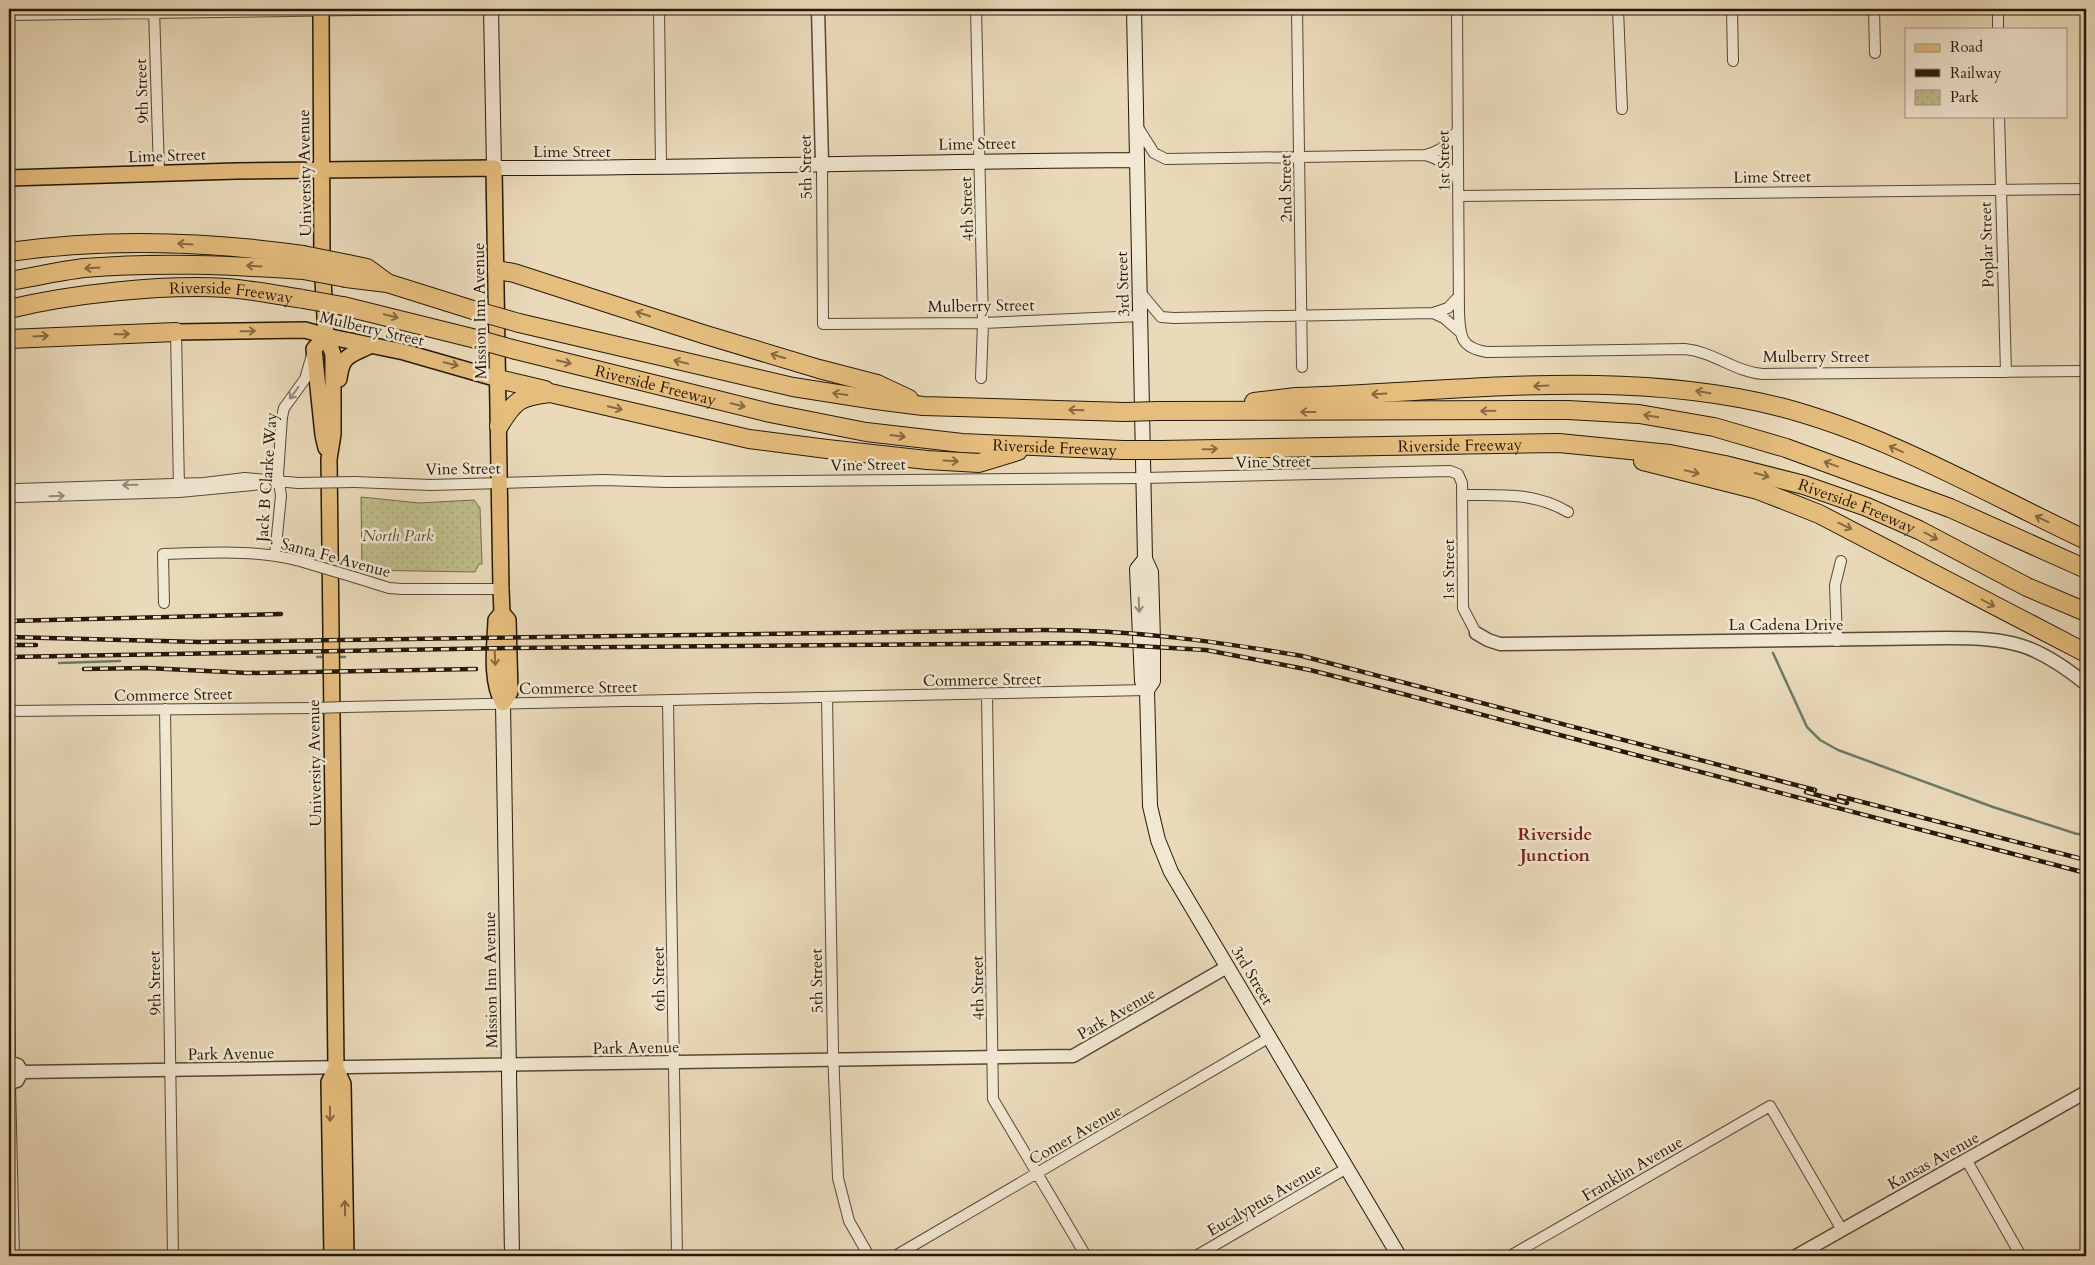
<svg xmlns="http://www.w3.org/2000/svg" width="2095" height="1265" font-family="Cardo,serif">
	<defs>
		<pattern id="park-dots" width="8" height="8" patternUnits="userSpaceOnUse" patternTransform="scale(1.25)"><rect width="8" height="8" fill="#bfbd8b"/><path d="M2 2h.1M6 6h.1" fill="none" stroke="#a4a276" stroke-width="1.8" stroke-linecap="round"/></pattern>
	</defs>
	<rect width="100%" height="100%" fill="#eadaba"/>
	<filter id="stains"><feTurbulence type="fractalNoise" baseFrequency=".004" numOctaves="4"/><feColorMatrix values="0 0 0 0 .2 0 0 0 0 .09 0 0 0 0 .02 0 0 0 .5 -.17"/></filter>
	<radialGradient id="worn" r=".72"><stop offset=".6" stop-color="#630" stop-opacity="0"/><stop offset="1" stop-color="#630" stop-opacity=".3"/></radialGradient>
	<!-- park -->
	<path fill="url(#park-dots)" stroke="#726a4a" d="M 361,497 L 419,503 L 474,500 L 480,508 L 482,564 L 479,564 L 475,572 L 362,570 Z"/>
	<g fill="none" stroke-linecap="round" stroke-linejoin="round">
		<!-- stream -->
		<path stroke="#6a7a6a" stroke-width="2.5" d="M 1773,653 L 1807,727 L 1820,740 L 1838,750 L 1993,807 L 2077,834 L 2086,834
			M 317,657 L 325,657
			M 336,657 L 345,657
			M 59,663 L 120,661"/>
		<!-- minor casing -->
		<g stroke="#574834" stroke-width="12">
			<path id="minor" d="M 154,9 L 159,172
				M 659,9 L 661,167
				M 976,9 L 983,323 L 981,378
				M 1297,9 L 1302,367
				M 1457,9 L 1459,313 C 1460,337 1461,348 1487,352 L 1685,349 C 1714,352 1735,372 1763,374 L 2086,371
				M 1618,9 L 1622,109
				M 1732,9 L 1733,61
				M 1874,9 L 1875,53
				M 1998,9 L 1998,29
				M 9,15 L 427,9
				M 1999,116 L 2006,372
				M 1137,126 L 1154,153 L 1166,159 L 1425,155 C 1441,151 1448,145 1457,131
				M 1425,155 C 1440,159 1449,167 1458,180
				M 822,163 L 823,324 L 983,323 L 1140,316
				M 1459,196 L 2086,189
				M 1140,292 L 1161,317 L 1174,318 L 1433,313 L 1448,308 L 1459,296
				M 1433,313 L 1444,318 L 1460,332
				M 176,332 L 179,489
				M 355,482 L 431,485 L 603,480 L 667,482 L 1144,478 L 1450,471 L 1458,474 L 1462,483 L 1463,608 L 1476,633
				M 9,491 L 17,489 L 204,483 L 245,478 L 298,483
				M 9,494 L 18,497 L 179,492 L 273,483
				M 1462,495 C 1500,495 1534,492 1568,512
				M 275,555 L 281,496 L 278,474 L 282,417 L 284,408 L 305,379 L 312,355
				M 357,578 L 389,588 L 402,589 L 501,589
				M 164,603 L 163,554 C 210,553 254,549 300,561
				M 1837,641 L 1835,585 L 1841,561
				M 987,695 L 993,1099 L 1086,1256
				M 827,697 L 833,1051 L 838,1178 L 849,1221 L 869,1256
				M 668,701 L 677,1256
				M 345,707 L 1147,690
				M 165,709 L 173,1256
				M 9,711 L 316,708
				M 9,981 L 10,1062
				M 10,1084 L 14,1256
				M 1967,1161 L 2021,1256
				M 895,1256 L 1270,1037
				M 1196,1256 L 1347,1168
				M 1510,1256 L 1770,1106 L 1842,1230"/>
		</g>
		<!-- tertiary casing -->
		<g stroke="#574834" stroke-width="15">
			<path id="tertiary" d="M 818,9 L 822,163
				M 1476,633 L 1488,640 L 1500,644 L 1946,638 C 2011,638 2035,643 2086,684
				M 9,1062 L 18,1065 L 22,1072 L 17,1081 L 9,1083
				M 22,1072 L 1073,1056 L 1227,967
				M 1796,1256 L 2086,1092"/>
		</g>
		<!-- secondary casing -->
		<g stroke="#261808" stroke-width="16">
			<path id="secondary" d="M 491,9 L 494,168 C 708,168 922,161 1136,160
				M 1134,9 L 1145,559 L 1151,572 L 1153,640 L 1153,681 L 1147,690
				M 1145,559 L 1137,569 L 1142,681 L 1147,690 L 1150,806 L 1158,840 L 1171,872 L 1399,1256
				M 503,703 L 512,1256"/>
		</g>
		<!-- primary casing -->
		<g stroke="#261808" stroke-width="18">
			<path id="primary" d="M 321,9 L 322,260 L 326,336 L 333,354 L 333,434 L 329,459 L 336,1068 L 343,1084 L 346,1256
				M 9,178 L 236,171 L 494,168 L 501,589 L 502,613 L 508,620 L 510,692 L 503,703 C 490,680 495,646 496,620 L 502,613
				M 176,332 L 305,330 L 326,336 L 404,352 L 498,379
				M 339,379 C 342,354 350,356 369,346
				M 326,448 L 323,435 L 314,349 L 326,336
				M 332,1256 L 329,1082 L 336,1068"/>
		</g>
		<!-- motorway casing -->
		<g stroke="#261808" stroke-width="20">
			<g id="motorway">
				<path d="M 9,252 C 107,238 205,241 303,255"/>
				<path d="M 348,264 L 367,268 L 386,282"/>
				<path d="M 497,270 L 514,273 L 706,335 L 819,369 L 877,384 L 909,399"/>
				<path d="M 346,278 L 387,283 L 473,310"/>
				<path d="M 9,281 C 34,277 59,271 84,268 C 158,262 230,265 303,270"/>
				<path d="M 343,306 L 476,339"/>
				<path id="s1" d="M 9,309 C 71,294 162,284 227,288 C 252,290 278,295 303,299"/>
				<path d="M 519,323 L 793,387 L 876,400 L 923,406 L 1125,412"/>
				<path d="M 9,339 L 176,332"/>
				<path id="s2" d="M 516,350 L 770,413 L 866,432 L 962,443 L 1123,450"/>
				<path d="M 498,379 L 545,390"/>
				<path d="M 1254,402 L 1296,397 C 1458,392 1622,367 1780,407 C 1888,435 1986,493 2086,540"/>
				<path d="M 1158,411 L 1568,410 L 1639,414 L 1714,427 L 1786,448 L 1950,508 L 2086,569"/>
				<path d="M 499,426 C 514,401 520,396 550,393 L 749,439 L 827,449 L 927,460 L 979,463 L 1018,451"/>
				<path id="s3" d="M 1161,450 L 1559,443 L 1670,454 L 1725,465 L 1804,485 L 1867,507 L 1919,530 L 2027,587 L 2086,612"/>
				<path d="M 1643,461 L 1758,490 L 1819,514 L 2086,653"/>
			</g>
		</g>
		<!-- minor -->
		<use href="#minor" stroke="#f1e7d2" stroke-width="10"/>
		<!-- tertiary -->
		<use href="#tertiary" stroke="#f1e7d2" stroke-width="12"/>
		<!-- secondary -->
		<use href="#secondary" stroke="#f1e7d2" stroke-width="14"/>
		<!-- primary -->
		<use href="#primary" stroke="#e5bd7d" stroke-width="15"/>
		<!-- motorway -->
		<use href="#motorway" stroke="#e5bd7d" stroke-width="18"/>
		<!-- rail casing -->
		<g stroke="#261808" stroke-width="4.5">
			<path id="rail" d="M 9,621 L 281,614
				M 9,637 L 200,642 L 1043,630 C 1134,630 1213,641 1302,656 L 1815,790
				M 9,645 L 36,645
				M 9,657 L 509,648 L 1086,643 L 1206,650 L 1310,670 L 1365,684 L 2086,873
				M 84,669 L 146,668 L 248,673 L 476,669
				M 1806,792 L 1847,803
				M 1839,796 L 2086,860"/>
		</g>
		<!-- rail -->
		<use href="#rail" stroke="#f1e7d2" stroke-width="2.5" stroke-dasharray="8" stroke-linecap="butt"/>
		<!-- minor-bridge casing -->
		<g stroke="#574834" stroke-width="12" stroke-linecap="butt">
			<path id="minor-bridge" d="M 298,483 L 355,482
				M 300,561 L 357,578
				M 316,708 L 345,707"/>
		</g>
		<!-- motorway-bridge casing -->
		<g stroke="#261808" stroke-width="20" stroke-linecap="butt">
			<path id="motorway-bridge" d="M 303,255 L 348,264
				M 303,270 L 346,278
				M 303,299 L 343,306
				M 473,310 L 519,323
				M 476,339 L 516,350
				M 1125,412 L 1158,411
				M 1123,450 L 1161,450"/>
		</g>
		<!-- minor-bridge -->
		<use href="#minor-bridge" stroke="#f1e7d2" stroke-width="10"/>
		<!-- motorway-bridge -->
		<use href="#motorway-bridge" stroke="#e5bd7d" stroke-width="18"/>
	</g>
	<!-- one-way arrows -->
	<defs><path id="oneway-shaft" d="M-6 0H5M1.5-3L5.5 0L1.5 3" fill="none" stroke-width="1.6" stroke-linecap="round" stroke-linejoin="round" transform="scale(1.25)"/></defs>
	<g stroke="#866a42">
		<use href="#oneway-shaft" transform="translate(185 244) rotate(-176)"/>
		<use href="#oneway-shaft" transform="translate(254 266) rotate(-176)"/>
		<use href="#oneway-shaft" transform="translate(92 268) rotate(176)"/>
		<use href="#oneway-shaft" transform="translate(643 314) rotate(-162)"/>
		<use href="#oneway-shaft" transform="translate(391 316) rotate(13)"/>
		<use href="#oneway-shaft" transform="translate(248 331) rotate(-1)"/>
		<use href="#oneway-shaft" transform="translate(122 334) rotate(-1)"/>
		<use href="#oneway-shaft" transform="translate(41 336) rotate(-3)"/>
		<use href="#oneway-shaft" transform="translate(778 356) rotate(-163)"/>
		<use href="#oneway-shaft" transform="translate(564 362) rotate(14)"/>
		<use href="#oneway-shaft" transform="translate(681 362) rotate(-167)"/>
		<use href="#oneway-shaft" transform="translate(451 364) rotate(14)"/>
		<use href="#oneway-shaft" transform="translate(1541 386) rotate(177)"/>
		<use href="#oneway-shaft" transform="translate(1703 392) rotate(-171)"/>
		<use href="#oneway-shaft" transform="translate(840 394) rotate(-172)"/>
		<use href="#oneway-shaft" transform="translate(1379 394) rotate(177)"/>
		<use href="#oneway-shaft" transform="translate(738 405) rotate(14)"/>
		<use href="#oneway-shaft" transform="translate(615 408) rotate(13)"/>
		<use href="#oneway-shaft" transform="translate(1076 410) rotate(-178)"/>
		<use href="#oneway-shaft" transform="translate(1488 411) rotate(179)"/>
		<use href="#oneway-shaft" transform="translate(1308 412) rotate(-180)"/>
		<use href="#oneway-shaft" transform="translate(1651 416) rotate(-170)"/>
		<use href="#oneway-shaft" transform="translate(898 436) rotate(7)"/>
		<use href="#oneway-shaft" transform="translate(1210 449) rotate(-1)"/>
		<use href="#oneway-shaft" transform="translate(1896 449) rotate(-156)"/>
		<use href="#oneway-shaft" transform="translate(951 461) rotate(3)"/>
		<use href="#oneway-shaft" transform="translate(1831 464) rotate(-160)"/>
		<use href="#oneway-shaft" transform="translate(1692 472) rotate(14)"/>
		<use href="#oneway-shaft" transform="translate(1762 475) rotate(15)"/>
		<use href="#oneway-shaft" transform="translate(2042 519) rotate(-154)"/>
		<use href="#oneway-shaft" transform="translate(1845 526) rotate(26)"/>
		<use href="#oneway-shaft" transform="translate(1931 536) rotate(28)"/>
		<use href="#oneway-shaft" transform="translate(1988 603) rotate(28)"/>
		<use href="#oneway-shaft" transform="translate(495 658) rotate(88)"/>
		<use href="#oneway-shaft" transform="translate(330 1114) rotate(89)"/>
		<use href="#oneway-shaft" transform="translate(345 1208) rotate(-91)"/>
	</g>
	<g stroke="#968a77">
		<use href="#oneway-shaft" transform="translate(294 393) rotate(126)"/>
		<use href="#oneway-shaft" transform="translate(130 485) rotate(179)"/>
		<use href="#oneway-shaft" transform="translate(57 496) rotate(-2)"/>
		<use href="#oneway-shaft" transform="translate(1139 605) rotate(88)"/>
	</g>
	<g text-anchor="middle" stroke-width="5" stroke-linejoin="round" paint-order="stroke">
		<!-- street labels -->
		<g font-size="16" fill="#261808" stroke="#f1e7d2">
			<text transform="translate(141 91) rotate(-92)" y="6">9th Street</text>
			<text transform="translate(977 143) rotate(-1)" y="6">Lime Street</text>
			<text x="572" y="157">Lime Street</text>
			<text transform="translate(167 155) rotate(-2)" y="6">Lime Street</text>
			<text transform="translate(1443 161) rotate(-91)" y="6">1st Street</text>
			<text transform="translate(805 167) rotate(-91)" y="6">5th Street</text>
			<text transform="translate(304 173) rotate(-91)" y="6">University Avenue</text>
			<text transform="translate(1772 176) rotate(-1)" y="6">Lime Street</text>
			<text transform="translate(1285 188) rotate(-91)" y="6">2nd Street</text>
			<text transform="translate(966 209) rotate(-92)" y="6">4th Street</text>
			<text transform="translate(1986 245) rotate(-92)" y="6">Poplar Street</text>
			<text transform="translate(1122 284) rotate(-92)" y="6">3rd Street</text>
			<text dy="6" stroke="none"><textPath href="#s1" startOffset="224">Riverside Freeway</textPath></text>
			<text transform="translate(981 305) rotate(-1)" y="6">Mulberry Street</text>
			<text transform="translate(479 311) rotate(-91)" y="6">Mission Inn Avenue</text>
			<text transform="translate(372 328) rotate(13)" y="6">Mulberry Street</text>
			<text x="1816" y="362">Mulberry Street</text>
			<text dy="6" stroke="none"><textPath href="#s2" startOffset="144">Riverside Freeway</textPath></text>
			<text dy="6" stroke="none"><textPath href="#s3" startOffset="299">Riverside Freeway</textPath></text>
			<text dy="6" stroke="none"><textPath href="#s2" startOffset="549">Riverside Freeway</textPath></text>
			<text transform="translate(1273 461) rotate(-1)" y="6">Vine Street</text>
			<text transform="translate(868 464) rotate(-1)" y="6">Vine Street</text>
			<text transform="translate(463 468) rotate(-1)" y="6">Vine Street</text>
			<text transform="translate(266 477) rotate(-86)" y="6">Jack B Clarke Way</text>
			<text dy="6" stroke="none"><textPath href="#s3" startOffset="704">Riverside Freeway</textPath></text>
			<text transform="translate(336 557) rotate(15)" y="6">Santa Fe Avenue</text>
			<text transform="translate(1448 570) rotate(-90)" y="6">1st Street</text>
			<text x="1786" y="630">La Cadena Drive</text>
			<text transform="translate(982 679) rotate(-1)" y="6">Commerce Street</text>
			<text transform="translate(578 687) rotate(-1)" y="6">Commerce Street</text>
			<text transform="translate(173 694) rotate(-1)" y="6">Commerce Street</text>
			<text transform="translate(314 763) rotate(-91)" y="6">University Avenue</text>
			<text transform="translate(1253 975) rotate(59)" y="6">3rd Street</text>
			<text transform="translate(658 979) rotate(-91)" y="6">6th Street</text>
			<text transform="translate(490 980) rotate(-91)" y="6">Mission Inn Avenue</text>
			<text transform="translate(816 981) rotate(-91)" y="6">5th Street</text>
			<text transform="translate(154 983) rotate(-91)" y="6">9th Street</text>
			<text transform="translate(977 988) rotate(-91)" y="6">4th Street</text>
			<text transform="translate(1116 1013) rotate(-30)" y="6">Park Avenue</text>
			<text transform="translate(636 1047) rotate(-1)" y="6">Park Avenue</text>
			<text transform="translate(231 1053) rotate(-1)" y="6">Park Avenue</text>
			<text transform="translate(1075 1134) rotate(-30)" y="6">Comer Avenue</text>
			<text transform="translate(1933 1160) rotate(-29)" y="6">Kansas Avenue</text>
			<text transform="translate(1632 1168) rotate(-30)" y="6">Franklin Avenue</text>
			<text transform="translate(1264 1199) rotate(-30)" y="6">Eucalyptus Avenue</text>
		</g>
		<!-- park labels -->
		<g font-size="16" font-style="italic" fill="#544a2f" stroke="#f1e7d2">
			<text x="398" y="541">North Park</text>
		</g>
		<!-- neighbourhood labels -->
		<g font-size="18" font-weight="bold" fill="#7a1f14" stroke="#f1e7d2">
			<text x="1555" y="840">Riverside<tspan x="1555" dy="21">Junction</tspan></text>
		</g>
	</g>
	<!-- margin -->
	<rect width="2095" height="1265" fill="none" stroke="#eadaba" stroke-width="30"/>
	<rect x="10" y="10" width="2075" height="1245" fill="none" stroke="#261808" stroke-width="2.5"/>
	<rect x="15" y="15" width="2065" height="1235" fill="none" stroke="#261808"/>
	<!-- legend -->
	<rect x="1905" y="28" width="162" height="90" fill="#f1e7d2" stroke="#a09481"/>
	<rect x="1915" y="44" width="25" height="8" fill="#e5bd7d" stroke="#a09481"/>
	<text x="1950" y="52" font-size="15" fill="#261808">Road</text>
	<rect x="1915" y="69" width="25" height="8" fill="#261808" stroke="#a09481"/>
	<text x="1950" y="78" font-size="15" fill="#261808">Railway</text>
	<rect x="1915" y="90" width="25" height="15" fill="url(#park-dots)" stroke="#a09481"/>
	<text x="1950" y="102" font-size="15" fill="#261808">Park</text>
	<rect width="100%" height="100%" filter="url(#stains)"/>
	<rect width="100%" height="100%" fill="url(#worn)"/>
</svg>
